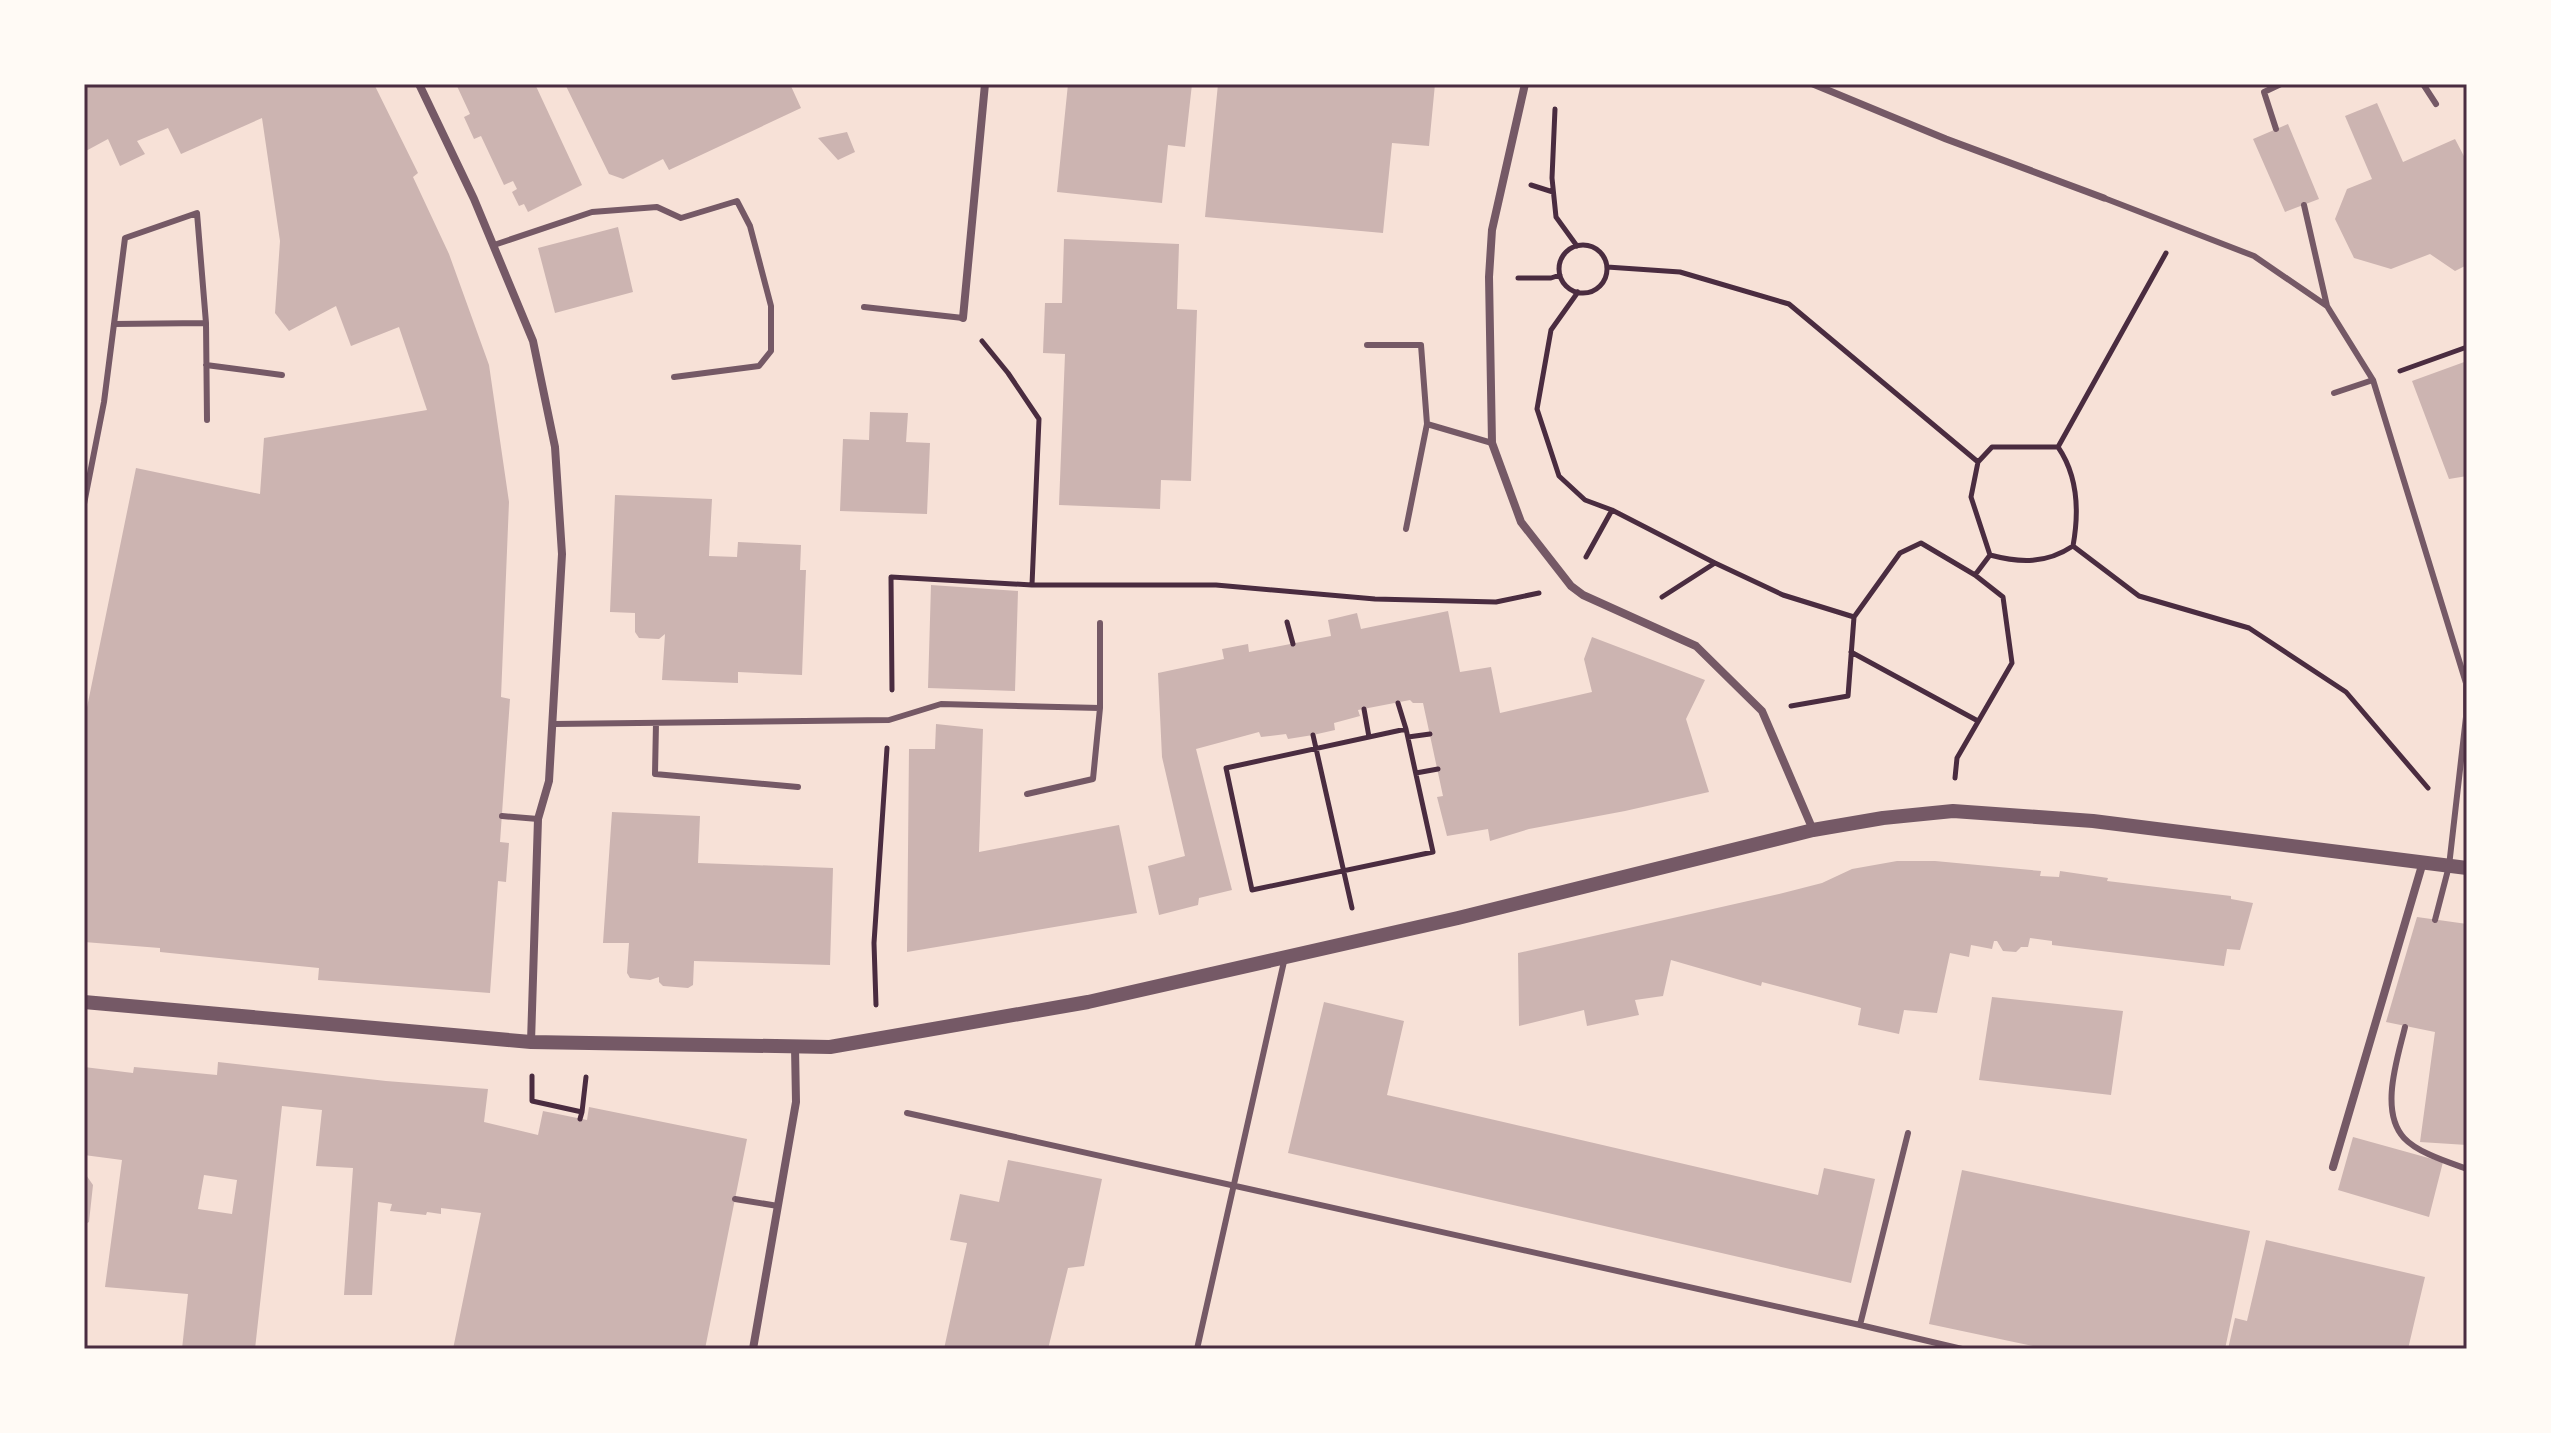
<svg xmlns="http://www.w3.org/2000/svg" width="2551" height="1433" font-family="'Nunito Sans',sans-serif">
	<rect width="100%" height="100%" fill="#f7e1d7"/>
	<!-- building -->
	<path fill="#ccb4b1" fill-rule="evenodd" d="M 84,84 L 374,84 L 418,173 L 413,177 L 449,254 L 489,365 L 509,502 L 501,697 L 510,699 L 500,842 L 509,843 L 506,882 L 498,881 L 490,993 L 318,980 L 319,968 L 160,952 L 160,948 L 84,942 L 84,722 L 136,468 L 260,494 L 264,438 L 427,410 L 399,327 L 351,346 L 336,306 L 289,331 L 275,313 L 280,241 L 262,118 L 181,154 L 168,128 L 137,141 L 145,154 L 120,166 L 108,139 L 84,152 Z
		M 456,84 L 535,84 L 582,185 L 528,212 L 524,204 L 519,206 L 512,192 L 517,189 L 513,181 L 504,185 L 481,136 L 474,139 L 464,117 L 470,114 Z
		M 565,84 L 790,84 L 801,108 L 669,170 L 663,159 L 623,179 L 609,174 Z
		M 1068,84 L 1192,84 L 1185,147 L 1168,145 L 1162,203 L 1057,192 Z
		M 1218,84 L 1435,84 L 1429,146 L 1392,143 L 1383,233 L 1205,217 Z
		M 2377,103 L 2403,162 L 2455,139 L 2467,162 L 2467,265 L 2455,271 L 2430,254 L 2391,269 L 2354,258 L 2335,219 L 2347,189 L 2372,179 L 2345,116 Z
		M 2288,124 L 2319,199 L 2285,212 L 2253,139 Z
		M 847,132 L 855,152 L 838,160 L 818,138 Z
		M 618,227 L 633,292 L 555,313 L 538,248 Z
		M 1064,239 L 1179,244 L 1177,309 L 1197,310 L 1191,481 L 1161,480 L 1160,509 L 1059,505 L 1065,354 L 1043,353 L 1045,303 L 1062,303 Z
		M 2467,361 L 2467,476 L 2449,479 L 2412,381 Z
		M 870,412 L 908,413 L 906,442 L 930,443 L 927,514 L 840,511 L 843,439 L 869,440 Z
		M 615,495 L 712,499 L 709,556 L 737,557 L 738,542 L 801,545 L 800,570 L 806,570 L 802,675 L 738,672 L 738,683 L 662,680 L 665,634 L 659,639 L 639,638 L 635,632 L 635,613 L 610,612 Z
		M 931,585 L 1018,591 L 1015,691 L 928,688 Z
		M 1448,611 L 1460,672 L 1491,667 L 1500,713 L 1592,692 L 1584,659 L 1592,637 L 1705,680 L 1686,719 L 1709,792 L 1625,811 L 1529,829 L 1490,841 L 1488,829 L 1447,836 L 1437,797 L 1443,796 L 1423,703 L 1413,703 L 1410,700 L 1358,710 L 1360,716 L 1334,723 L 1335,730 L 1313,735 L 1288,739 L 1286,734 L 1261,737 L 1259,732 L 1196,749 L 1232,890 L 1199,898 L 1198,905 L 1159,915 L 1148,866 L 1185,856 L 1162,757 L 1158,673 L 1224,659 L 1222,649 L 1248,644 L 1249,652 L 1331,636 L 1328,620 L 1357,613 L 1361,629 Z
		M 936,724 L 983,729 L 979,852 L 1119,825 L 1137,913 L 907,952 L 909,749 L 935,749 Z
		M 612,812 L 700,816 L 698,863 L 833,868 L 830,965 L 694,961 L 693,985 L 688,988 L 663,986 L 659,982 L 659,977 L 650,980 L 630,978 L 627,973 L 629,943 L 603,943 Z
		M 1897,861 L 1935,861 L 2041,871 L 2040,876 L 2059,877 L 2060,871 L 2108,878 L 2107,881 L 2231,896 L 2231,899 L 2253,903 L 2240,950 L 2227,949 L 2224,966 L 2052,945 L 2052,941 L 2030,938 L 2028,947 L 2021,947 L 2016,952 L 2003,951 L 1997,941 L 1994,941 L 1992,949 L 1971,945 L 1969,957 L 1950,953 L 1937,1013 L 1904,1010 L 1899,1034 L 1858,1025 L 1861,1008 L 1762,982 L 1761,986 L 1671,960 L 1663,996 L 1635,1000 L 1639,1015 L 1587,1026 L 1584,1010 L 1519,1026 L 1518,953 L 1783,893 L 1822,883 L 1852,869 Z
		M 2417,917 L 2467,924 L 2467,1145 L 2420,1142 L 2435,1032 L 2386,1022 Z
		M 1992,997 L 2123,1011 L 2111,1095 L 1979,1080 Z
		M 1324,1002 L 1404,1021 L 1387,1095 L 1818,1195 L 1824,1168 L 1875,1179 L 1851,1283 L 1288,1153 Z
		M 218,1062 L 386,1081 L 488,1089 L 484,1122 L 538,1135 L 543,1111 L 587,1120 L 589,1107 L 747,1139 L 705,1349 L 453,1349 L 481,1213 L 441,1208 L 441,1214 L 427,1212 L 426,1215 L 390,1211 L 392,1204 L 378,1202 L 372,1295 L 344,1295 L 353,1168 L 316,1166 L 322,1110 L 282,1106 L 255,1349 L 182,1349 L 188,1294 L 105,1287 L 122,1160 L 84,1155 L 84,1067 L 133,1073 L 134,1067 L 217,1075 ZM 204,1175 L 237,1180 L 232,1214 L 198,1209 Z
		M 2353,1137 L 2443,1162 L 2429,1217 L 2338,1190 Z
		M 1008,1160 L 1102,1179 L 1084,1266 L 1068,1268 L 1048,1349 L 944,1349 L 967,1243 L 950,1240 L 960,1194 L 999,1202 Z
		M 1962,1170 L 2250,1231 L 2225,1349 L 2047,1349 L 1929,1324 Z
		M 84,1172 L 93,1185 L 89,1222 L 84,1225 Z
		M 2266,1240 L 2425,1277 L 2408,1349 L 2228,1349 L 2235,1318 L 2247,1321 Z"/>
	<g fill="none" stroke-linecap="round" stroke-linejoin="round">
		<!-- path -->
		<path stroke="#4a2c40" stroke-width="5" d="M 1555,109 L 1552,178 L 1556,217 L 1577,246
			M 1531,185 L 1553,192
			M1559 269a24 24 0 1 1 48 0a24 24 0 1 1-48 0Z
			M 1607,267 L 1680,272 L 1789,304 L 1978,462
			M 1518,278 L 1551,278 L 1560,275
			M 1578,292 L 1551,330 L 1537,409 L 1559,476 L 1585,500 L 1612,510 L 1586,557
			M 982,341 L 1008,373 L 1039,419 L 1032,585
			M 2400,371 L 2467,347
			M 1992,447 L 2058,447 C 2078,476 2079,513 2073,546 C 2046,564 2020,563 1990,555 L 1971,497 L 1978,462 Z
			M 2058,447 L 2166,253
			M 1612,510 L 1715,563 L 1662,597
			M 2073,546 L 2139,596 L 2249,628 L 2346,692 L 2428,788
			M 1715,563 L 1783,595 L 1854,617
			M 1975,575 L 1990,555
			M 1287,622 L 1293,644
			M 1851,652 L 1978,721
			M 892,690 L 891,577 L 1032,585 L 1216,585 L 1375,599 L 1496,602 L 1539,593
			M 1398,703 L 1406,729
			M 1791,706 L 1848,696 L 1854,617 L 1900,553 L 1921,543 L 1975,575 L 2003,597 L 2012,663 L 1957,758 L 1955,778
			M 1364,709 L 1369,737
			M 1406,729 L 1433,852 L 1252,890 L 1226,768 Z
			M 1313,735 L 1352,908
			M 1408,737 L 1430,734
			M 1416,773 L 1438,769
			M 876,1005 L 874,943 L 887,748
			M 532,1076 L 532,1101 L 582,1112 L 580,1119
			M 582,1112 L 586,1077"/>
		<!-- service -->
		<path stroke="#755966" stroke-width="6" d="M 2423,84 L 2436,104
			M 2276,129 L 2264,92 L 2281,84
			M 2104,198 L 2254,256 L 2327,306 L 2373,380 L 2466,683 L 2466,717 L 2449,866 L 2435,920
			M 2304,205 L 2327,306
			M 494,245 L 592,212 L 657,207 L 681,218 L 737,201 L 750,226 L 771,306 L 771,351 L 759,366 L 674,377
			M 864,307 L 963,318
			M 114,324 L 206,323 L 207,420
			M 1367,345 L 1421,345 L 1427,424 L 1406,529
			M 206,365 L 282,375
			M 2334,393 L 2373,380
			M 1427,424 L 1492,443
			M 84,504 L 104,402 L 125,238 L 197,213 L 206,323
			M 656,723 L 655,774 L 798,787
			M 554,724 L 889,720 L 941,704 L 1100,708
			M 1027,794 L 1093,779 L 1100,708 L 1100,623
			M 502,816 L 538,819
			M 2405,1027 C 2398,1057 2379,1111 2404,1138 C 2418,1153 2448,1162 2467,1169
			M 907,1113 L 1860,1325 L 1908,1133
			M 735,1199 L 778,1206
			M 1860,1325 L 1962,1349
			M 1197,1349 L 1285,957"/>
		<!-- pedestrian -->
		<path stroke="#755966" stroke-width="7" d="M 1813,84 L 1946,139 L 2104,198"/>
		<!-- minor -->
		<path stroke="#755966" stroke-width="8" d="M 419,84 L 474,199 L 533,341 L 555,447 L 562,554 L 549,781 L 538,819 L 531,1042
			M 1525,84 L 1492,230 L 1489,277 L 1492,443 L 1521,522 L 1571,586 L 1583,595 L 1696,646 L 1762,711 L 1813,830
			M 963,318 L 985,84
			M 2333,1167 L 2423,862
			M 753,1349 L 796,1102 L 795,1047"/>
		<!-- tertiary -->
		<path stroke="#755966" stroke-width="14" d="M 84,1002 L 531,1042 L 830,1047 L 1088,1002 L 1458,918 L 1813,830 L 1883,818 L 1953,811 L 2093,821 L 2467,868"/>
	</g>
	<!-- border -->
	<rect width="2551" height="1433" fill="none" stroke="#fffaf5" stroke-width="172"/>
	<rect x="86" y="86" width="2379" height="1261" fill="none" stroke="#4a2c40" stroke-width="3"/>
</svg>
